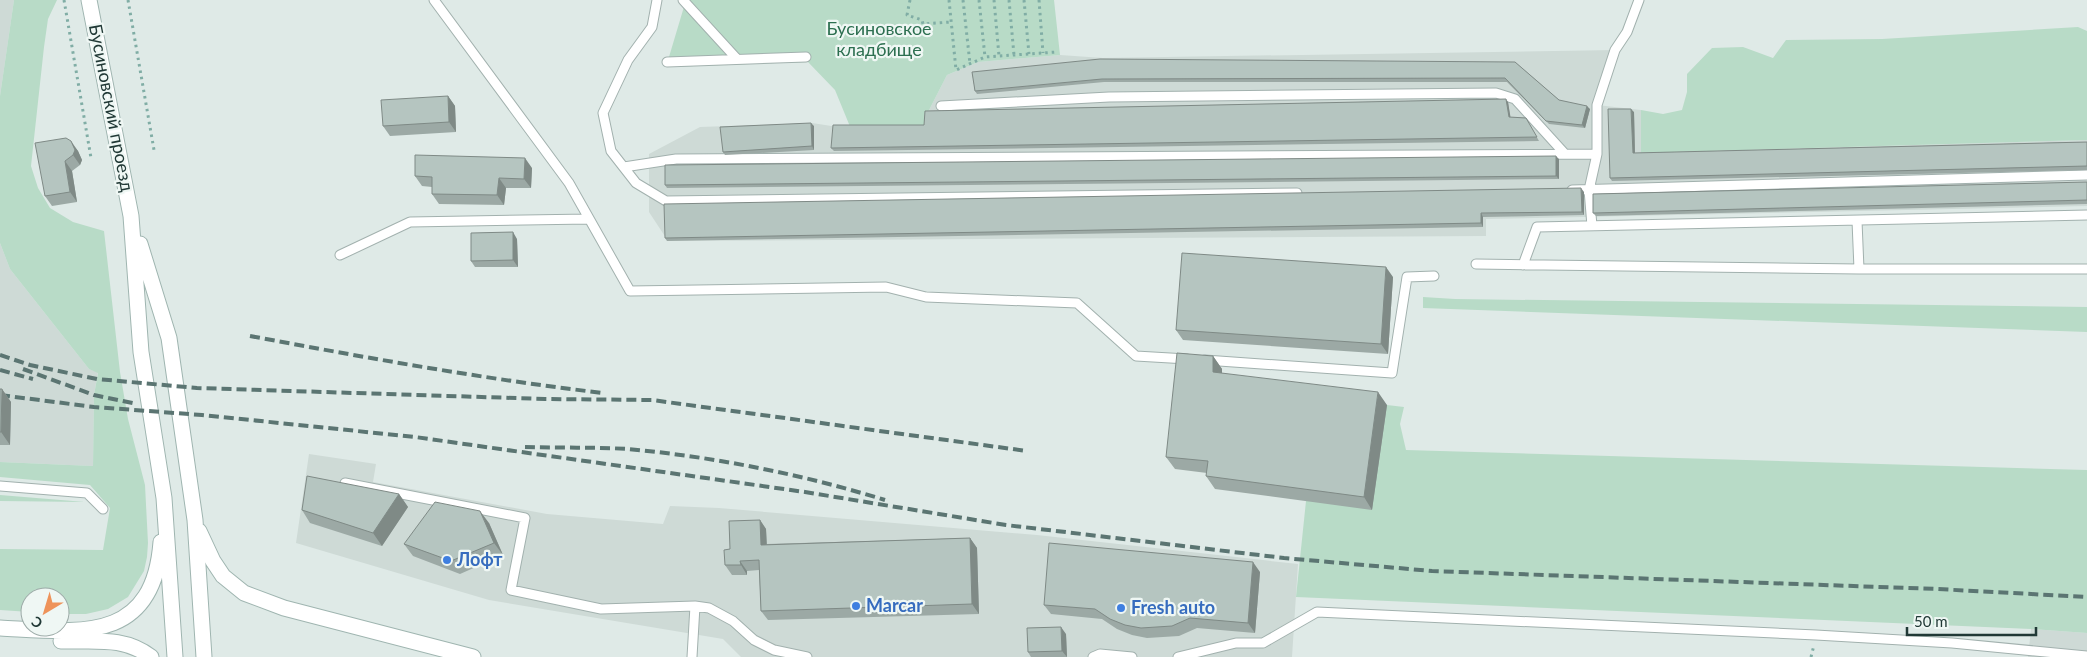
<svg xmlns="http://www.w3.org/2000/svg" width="2087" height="657" font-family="Lato,sans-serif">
	<rect width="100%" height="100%" fill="#dfeae7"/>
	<!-- built -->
	<path fill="#cedad6" d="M 0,0 L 14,0 L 0,96 Z
		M 1615,50 L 1597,105 L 1641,110 L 1641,153 L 2087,140 L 2087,206 L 1486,219 L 1486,236 L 668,241 L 649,212 L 649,154 L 700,127 L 812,123 L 851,129 L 927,114 L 947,75 L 978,62 L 1060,55 L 1103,58 Z
		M 0,243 L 10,269 L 89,369 L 98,372 L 94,395 L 93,466 L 0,462 Z
		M 309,454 L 376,464 L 373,482 L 547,514 L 663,524 L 670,506 L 719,508 L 1037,535 L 1298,564 L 1292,657 L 741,657 L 723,639 L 489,600 L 296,543 Z
		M 2031,629 L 2087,633 L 2087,657 L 2028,657 Z"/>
	<!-- green -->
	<path fill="#b8dbc7" d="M 14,0 L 57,0 L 48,19 L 44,47 L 31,166 L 38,188 L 50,208 L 73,222 L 104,231 L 120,372 L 128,419 L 145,485 L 148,543 L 147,557 L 144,571 L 128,597 L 108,609 L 86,614 L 60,614 L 60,597 L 30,597 L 30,612 L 0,610 L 0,549 L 103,550 L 110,508 L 90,485 L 0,477 L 0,462 L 93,466 L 94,395 L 98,373 L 89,369 L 10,269 L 0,243 L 0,96 Z
		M 686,0 L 1054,0 L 1060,55 L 978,62 L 947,75 L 927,114 L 926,129 L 851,129 L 835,90 L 808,62 L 666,67 Z
		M 2078,27 L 2087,31 L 2087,140 L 1641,153 L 1641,110 L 1663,114 L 1682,110 L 1687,92 L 1687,74 L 1712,48 L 1743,47 L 1773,58 L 1786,40 L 1882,39 Z
		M 1423,297 L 1455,299 L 2087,307 L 2087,332 L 1423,308 Z
		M 1387,405 L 1404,407 L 1400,424 L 1406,450 L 2087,470 L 2087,633 L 2031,629 L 1296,597 L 1306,501 Z
		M 0,495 L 85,502 L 0,501 Z"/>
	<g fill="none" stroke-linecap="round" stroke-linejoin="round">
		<!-- service casing -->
		<g stroke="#a2b1ae" stroke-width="11">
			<path id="service" d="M 434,0 L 569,183 L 630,291 L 886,287 L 926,297 L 1077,303 L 1136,356 L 1187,359
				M 657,0 L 652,27 L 628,60 L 603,113 L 611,151 L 636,183 L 666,201 L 1297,193
				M 683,0 L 737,59
				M 667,62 L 806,57
				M 941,106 L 1109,97 L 1496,93 L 1515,99 L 1565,154
				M 624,167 L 676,159 L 1597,154
				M 1572,190 L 2087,175
				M 1857,221 L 1859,269
				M 1592,226 L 1589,190 L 1597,154 L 1597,105 L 1615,50 L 1627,32 L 1639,0
				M 340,255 L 410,222 L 589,219
				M 1476,264 L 1859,269 L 2087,269
				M 1523,265 L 1537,227 L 2087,215
				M 1205,360 L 1392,373 L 1407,277 L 1434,276
				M 345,483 L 525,518 L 511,590 L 601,609 L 695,606 L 709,608 L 733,621 L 754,640 L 774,650 L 807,657
				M 0,486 L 87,493 L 103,509
				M 692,657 L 695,606
				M 1093,657 L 1100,654 L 1132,657
				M 1178,657 L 1236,643 L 1263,643 L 1317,612 L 1816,635 L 1952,643 L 2087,656"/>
		</g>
		<!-- secondary casing -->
		<g stroke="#9fb5b0" stroke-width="17">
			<path id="secondary" d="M 89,0 L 131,216 L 141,352 L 164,498 L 175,657
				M 140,244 L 169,338 L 195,520 L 204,657
				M 199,531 L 213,561 L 223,576 L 244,593 L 284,608 L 473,657
				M 0,628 C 78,632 153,645 161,542
				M 61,641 C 94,642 124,636 151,657"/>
		</g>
		<!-- path -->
		<path stroke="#80ada5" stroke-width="3" stroke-dasharray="2.5 4" stroke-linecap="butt" d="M 64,0 L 91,158
			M 128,0 L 154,150
			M 910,0 L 907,15 L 922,20 L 923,24 L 951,22
			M 949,0 L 956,70 L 985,57 L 1057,52
			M 963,0 L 970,64
			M 979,0 L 985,57
			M 994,0 L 999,56
			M 1009,0 L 1014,55
			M 1024,0 L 1029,54
			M 1039,0 L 1043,53
			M 1811,657 L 1814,645"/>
		<!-- service -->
		<use href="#service" stroke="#fff" stroke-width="9"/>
		<!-- secondary -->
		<use href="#secondary" stroke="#fff" stroke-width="15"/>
		<!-- rail -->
		<path stroke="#5b7572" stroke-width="4" stroke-dasharray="10 5" stroke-linecap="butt" d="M 250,336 C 368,358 484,379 603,393
			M 0,355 L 30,365 L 97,379 L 197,388 L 545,399 L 652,400 L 1027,451
			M 23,369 L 94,395 L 137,404
			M 0,370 L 33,379
			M 0,395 L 94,407 L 202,415 L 415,437 L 805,492 L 1006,525 L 1284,558 L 1432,571 L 1937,589 L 2087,597
			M 525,447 C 559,448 594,447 628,449 C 715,457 801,474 885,500"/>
	</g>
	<!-- wall -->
	<path fill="#9ca9a5" d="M 1515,62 L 1559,100 L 1590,109 L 1585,128 L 1549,124 L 1507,82 L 1104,82 L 977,94 L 975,91 L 972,72 Z
		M 448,96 L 455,106 L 456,132 L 390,136 L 383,126 Z
		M 1508,102 L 1510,117 L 1526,118 L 1539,141 L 834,151 L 831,148 Z
		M 1634,112 L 1635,153 L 2087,142 L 2087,170 L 1612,181 L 1610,178 Z
		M 814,126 L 814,150 L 725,155 L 723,152 Z
		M 66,138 L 78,151 L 82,160 L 80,165 L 72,171 L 77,202 L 52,206 L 45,196 Z
		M 1559,159 L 1559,179 L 667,188 L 665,185 Z
		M 532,168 L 531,188 L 506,188 L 504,205 L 439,204 L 432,194 L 432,187 L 422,186 L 415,176 Z
		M 2087,182 L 2087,204 L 1596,216 L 1593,213 Z
		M 1584,192 L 1584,215 L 1483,217 L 1483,227 L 667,241 L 665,238 Z
		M 517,239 L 518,267 L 475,267 L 471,261 Z
		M 1393,277 L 1388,354 L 1183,340 L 1176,330 Z
		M 1213,356 L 1222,369 L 1222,373 L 1387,405 L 1372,510 L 1215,489 L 1206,476 L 1207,473 L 1175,469 L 1166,457 Z
		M 0,389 L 2,389 L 11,402 L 10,445 L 0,445 Z
		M 399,494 L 408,507 L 382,546 L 310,523 L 302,510 Z
		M 760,520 L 766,529 L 767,544 L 970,538 L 977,548 L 979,614 L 768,620 L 761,611 L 759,570 L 747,571 L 747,575 L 732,575 L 725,565 L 730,549 Z
		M 489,523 L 503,555 L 460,574 L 413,556 L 404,544 Z
		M 1260,572 L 1255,633 L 1197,628 L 1179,636 L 1147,638 L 1132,635 L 1117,629 L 1102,619 L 1051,614 L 1044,605 Z
		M 1066,634 L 1067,657 L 1031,657 L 1028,652 Z"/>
	<!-- shaded-wall -->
	<path fill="#7f8a86" d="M 448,96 L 455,106 L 456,132 L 449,122 Z
		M 1506,99 L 1508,102 L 1511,120 L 1509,117 Z
		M 1587,106 L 1590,109 L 1585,128 L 1582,125 Z
		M 1631,109 L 1634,112 L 1635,157 L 1633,153 Z
		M 811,123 L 814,126 L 814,150 L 812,146 Z
		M 71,141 L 78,151 L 82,160 L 80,165 L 73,155 Z
		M 1556,156 L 1559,159 L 1559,179 L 1556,176 Z
		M 525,158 L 532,168 L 531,188 L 524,179 Z
		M 65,161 L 72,171 L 77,202 L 70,192 Z
		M 499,178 L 506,188 L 504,205 L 497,195 Z
		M 1581,188 L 1584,192 L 1584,215 L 1582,212 Z
		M 1481,213 L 1483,217 L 1483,227 L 1481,223 Z
		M 513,232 L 517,239 L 518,267 L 513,260 Z
		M 1386,267 L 1393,277 L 1388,354 L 1381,344 Z
		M 1213,356 L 1222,369 L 1222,385 L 1213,372 Z
		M 2,389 L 11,402 L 10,445 L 1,432 Z
		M 1378,392 L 1387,405 L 1372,510 L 1364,497 Z
		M 399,494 L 408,507 L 382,546 L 373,533 Z
		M 480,511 L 489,523 L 503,555 L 494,543 Z
		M 760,520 L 766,529 L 767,555 L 761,545 Z
		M 970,538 L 977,548 L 979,614 L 972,604 Z
		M 740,561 L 747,571 L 747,575 L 741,565 Z
		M 1253,562 L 1260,572 L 1255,633 L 1248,623 Z
		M 1061,627 L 1066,634 L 1067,657 L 1062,651 Z"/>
	<!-- building -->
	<path fill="#b5c5c0" stroke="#7f8a86" d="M 1100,59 L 1515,62 L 1559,100 L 1587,106 L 1582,125 L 1546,121 L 1505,78 L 1102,79 L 975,91 L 972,72 Z
		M 448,96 L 449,122 L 383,126 L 381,100 Z
		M 1506,99 L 1509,117 L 1526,118 L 1537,137 L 831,148 L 833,125 L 924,125 L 925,111 Z
		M 1608,109 L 1631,109 L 1633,153 L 2087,142 L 2087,166 L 1610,178 Z
		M 811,123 L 812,146 L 723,152 L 720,127 Z
		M 66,138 L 71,141 L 75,150 L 73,155 L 65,161 L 70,192 L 45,196 L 35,143 Z
		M 415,155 L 525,158 L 524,179 L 499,178 L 497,195 L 432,194 L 432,177 L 415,176 Z
		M 1556,156 L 1556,176 L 665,185 L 665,165 Z
		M 2087,182 L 2087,200 L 1593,213 L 1593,194 Z
		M 1581,188 L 1582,212 L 1481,213 L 1481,223 L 665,238 L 664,204 Z
		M 513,232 L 513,260 L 471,261 L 471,233 Z
		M 1182,253 L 1386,267 L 1381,344 L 1176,330 Z
		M 1177,353 L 1213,356 L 1213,372 L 1378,392 L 1364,497 L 1206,476 L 1208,461 L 1166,457 Z
		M 0,389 L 2,389 L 1,432 L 0,432 Z
		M 307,476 L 399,494 L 373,533 L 302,510 Z
		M 435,502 L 480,511 L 494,543 L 451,561 L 404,544 Z
		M 760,520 L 761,545 L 970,538 L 972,604 L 761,611 L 759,560 L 740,561 L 741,565 L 725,565 L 724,550 L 730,549 L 729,521 Z
		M 1049,543 L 1253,562 L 1248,623 L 1190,618 L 1172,626 L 1141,628 L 1125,625 L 1110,619 L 1095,609 L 1044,605 Z
		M 1061,627 L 1062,651 L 1028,652 L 1027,628 Z"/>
	<!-- markers -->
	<g fill="#3f7fe0" stroke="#eff7f4" stroke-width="2">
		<circle cx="447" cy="560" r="5"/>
		<circle cx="856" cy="606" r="5"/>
		<circle cx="1121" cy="608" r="5"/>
	</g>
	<g text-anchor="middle" stroke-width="4.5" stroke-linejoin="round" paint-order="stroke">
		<!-- park labels -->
		<g font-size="18" fill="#2c6f50" stroke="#eff7f4">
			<text x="879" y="35">Бусиновское<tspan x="879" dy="21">кладбище</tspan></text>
		</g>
		<!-- street labels -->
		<g font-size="18" fill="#213936" stroke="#eff7f4">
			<text transform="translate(111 108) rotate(79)" y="6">Бусиновский проезд</text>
		</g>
		<!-- shop labels -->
		<g font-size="18" font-weight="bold" fill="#366cbe" stroke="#eff7f4" text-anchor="start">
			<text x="457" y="566">Лофт</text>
			<text x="866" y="612">Marcar</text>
			<text x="1131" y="614">Fresh auto</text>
		</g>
	</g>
	<!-- north arrow -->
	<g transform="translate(45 612) rotate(218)"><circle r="24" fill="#eff7f4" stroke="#9daba8"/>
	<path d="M0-4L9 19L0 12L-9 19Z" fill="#ee935a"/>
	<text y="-8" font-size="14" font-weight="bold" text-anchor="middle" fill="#213936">С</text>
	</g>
	<!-- scale -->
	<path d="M1907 627v8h129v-8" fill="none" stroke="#213936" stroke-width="2.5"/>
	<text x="1914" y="627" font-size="15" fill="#213936" stroke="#eff7f4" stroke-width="4" paint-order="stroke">50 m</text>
</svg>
